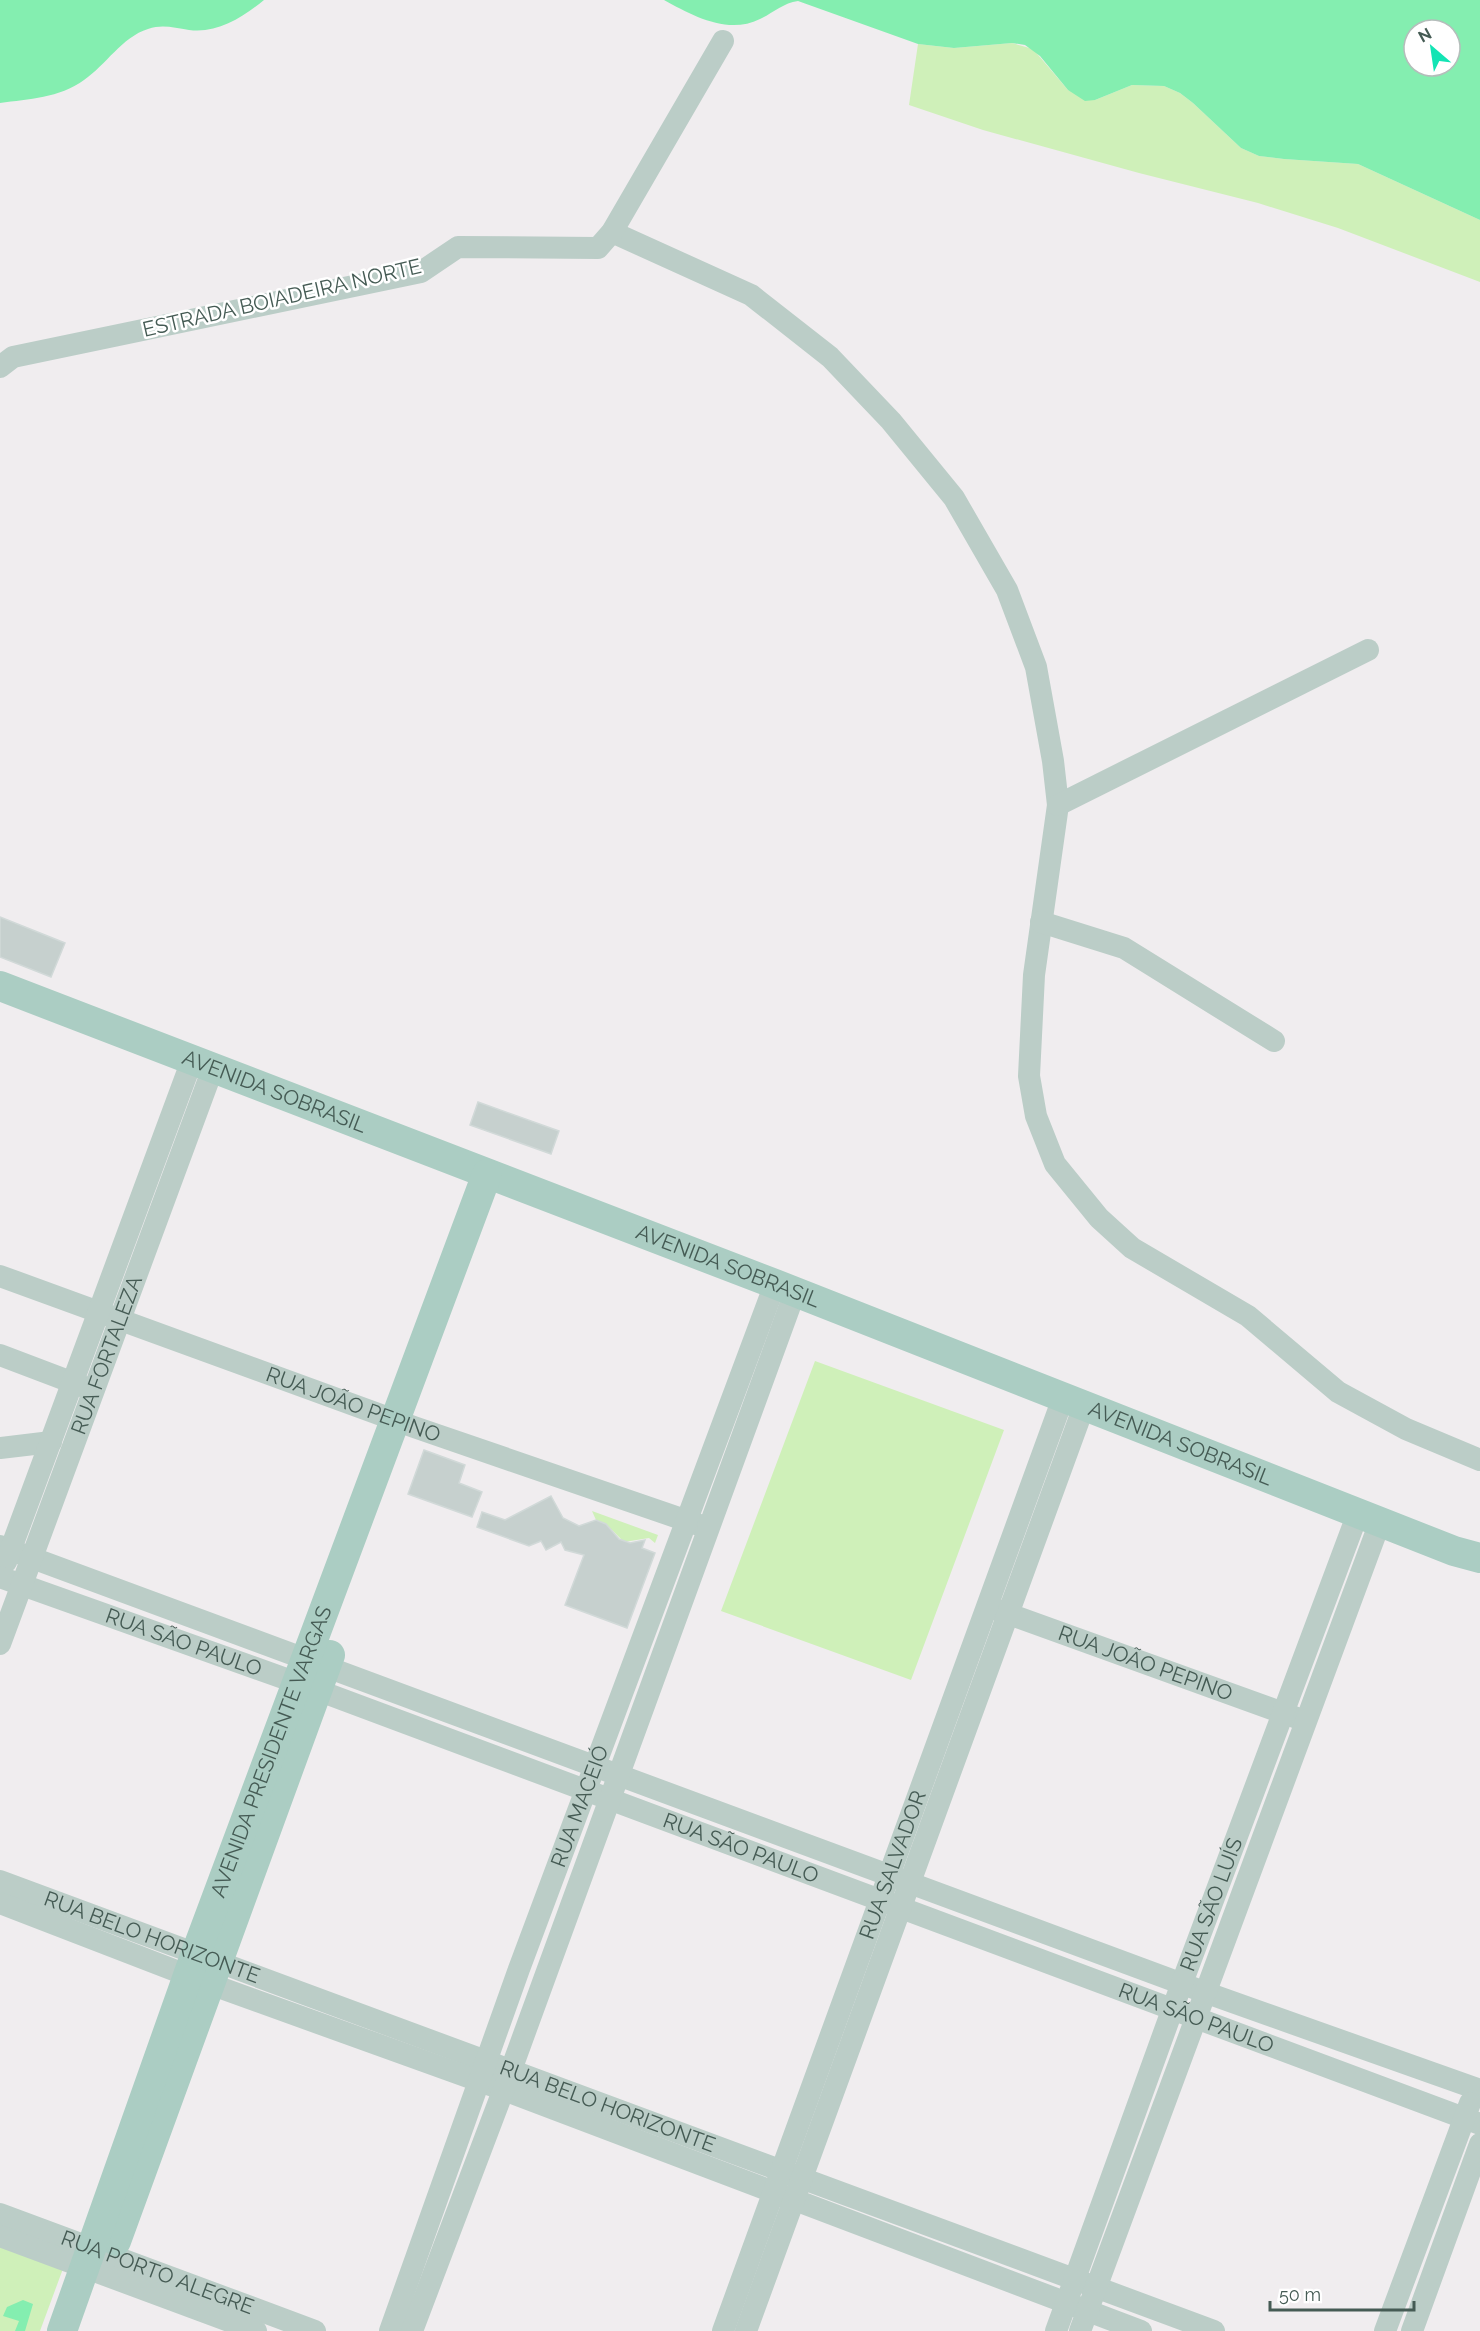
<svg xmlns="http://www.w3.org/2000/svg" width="1480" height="2331" font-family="Raleway,sans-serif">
	<rect width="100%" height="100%" fill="#f0edef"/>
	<!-- green -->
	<path fill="#cff0b9" d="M 1012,43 L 1033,49 L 1068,90 L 1095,100 L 1132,85 L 1164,86 L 1180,93 L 1193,103 L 1241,148 L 1259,156 L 1284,159 L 1358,164 L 1480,220 L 1480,282 L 1338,228 L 1258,203 L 1139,173 L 983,130 L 909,105 L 918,44 L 954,48 Z
		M 815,1361 L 1004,1430 L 911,1680 L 721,1611 Z
		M 592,1511 L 658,1535 L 655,1543 L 649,1538 L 624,1542 L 606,1524 L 596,1520 Z
		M 0,2244 L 64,2266 L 40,2331 L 0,2331 Z"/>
	<!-- water -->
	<path fill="#84eeb0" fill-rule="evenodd" d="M 0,0 L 264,0 C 243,17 217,34 189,30 C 174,28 163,24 148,29 C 122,37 106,65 84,80 C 59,98 29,99 0,103 Z
		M 664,0 L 1480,0 L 1480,220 L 1358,164 L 1284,159 L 1259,156 L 1241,148 L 1193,103 L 1180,93 L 1164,86 L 1132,85 L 1095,100 L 1085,101 L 1068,90 L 1040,56 L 1025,45 L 1012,43 L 954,48 L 918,44 L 798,1 C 783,3 773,13 760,19 C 728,35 693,16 664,0 ZM 1414,30 L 1450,30 L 1450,66 L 1414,66 Z
		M 23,2300 L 33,2304 L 25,2331 L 15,2331 L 19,2321 L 3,2316 L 7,2307 Z"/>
	<!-- building -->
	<path fill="#c6d0ce" stroke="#d1d9d8" stroke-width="1.5" d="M 0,917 L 65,943 L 51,977 L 0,957 Z
		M 478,1102 L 559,1131 L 551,1154 L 470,1125 Z
		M 424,1450 L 465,1465 L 459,1483 L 482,1492 L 472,1517 L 408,1494 Z
		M 551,1496 L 563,1518 L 579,1526 L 596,1520 L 606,1524 L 619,1539 L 630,1543 L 645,1540 L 642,1548 L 655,1553 L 627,1628 L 565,1605 L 584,1555 L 565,1550 L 561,1542 L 546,1550 L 541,1541 L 529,1546 L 477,1527 L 482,1512 L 505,1520 Z"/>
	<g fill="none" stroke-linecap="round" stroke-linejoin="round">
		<!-- minor -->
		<g stroke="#bbcdc7" stroke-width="22">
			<path d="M 612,232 L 751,295 L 830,357 L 891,421 L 954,498 L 1007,590 L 1036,667 L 1053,761 L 1058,805 L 1034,975 L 1029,1076 L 1036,1116 L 1055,1164 L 1099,1218 L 1132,1248 L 1248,1316 L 1338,1392 L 1406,1429 L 1480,1460"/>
			<path d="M 0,367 L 13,357 L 421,272 L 458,247 L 598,248 L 612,232 L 723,41"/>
			<path d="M 1058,805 L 1368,650"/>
			<path d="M 1041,922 L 1124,948 L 1274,1041"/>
			<path id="s1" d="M 0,1276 L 414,1427 L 702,1526"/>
			<path d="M 0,1355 L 87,1388"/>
			<path d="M 0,1448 L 51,1442"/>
			<path d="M 0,1546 L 1207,1993 L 1480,2090"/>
			<path d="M 6,1562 L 192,1060"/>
			<path id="s2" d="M 0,1577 L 317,1690 L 1480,2124"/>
			<path id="s3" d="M 995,1609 L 1297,1718"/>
			<path id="s4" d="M 0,1644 L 213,1068"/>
			<path id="s5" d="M 0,1881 L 1214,2331"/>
			<path d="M 0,1903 L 210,1984 L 504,2090 L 1141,2331"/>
			<path id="s6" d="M 0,2214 L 315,2331"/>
			<path d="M 0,2236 L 256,2331"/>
			<path id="s7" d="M 390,2331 L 519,1969 L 775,1284"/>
			<path d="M 412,2331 L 511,2070 L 795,1292"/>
			<path id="s8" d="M 723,2331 L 1063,1398"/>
			<path d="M 746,2331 L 1084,1406"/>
			<path id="s9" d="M 1056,2331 L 1182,1983 L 1358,1513"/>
			<path d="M 1080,2331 L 1380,1522"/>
			<path d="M 1385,2331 L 1470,2103"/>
			<path d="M 1412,2331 L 1480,2144"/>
		</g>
		<!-- major -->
		<g stroke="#abcdc3" stroke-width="30">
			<path id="s10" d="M 0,986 L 775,1284 L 1454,1551 L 1480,1558"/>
			<path d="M 116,2241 L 330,1655"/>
			<path id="s11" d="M 62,2331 L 196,1953 L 487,1174"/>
		</g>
	</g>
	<g text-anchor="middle" stroke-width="5" stroke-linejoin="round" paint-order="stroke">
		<!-- street labels -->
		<g font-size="21" fill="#455b54" stroke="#fff">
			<text transform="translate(282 298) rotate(-13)" y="7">ESTRADA BOIADEIRA NORTE</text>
			<text dy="7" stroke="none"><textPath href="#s10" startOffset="294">AVENIDA SOBRASIL</textPath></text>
			<text dy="7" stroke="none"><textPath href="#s10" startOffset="780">AVENIDA SOBRASIL</textPath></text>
			<text dy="7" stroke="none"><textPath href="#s4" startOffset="308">RUA FORTALEZA</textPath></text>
			<text dy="7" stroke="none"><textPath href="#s1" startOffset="376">RUA JOÃO PEPINO</textPath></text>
			<text dy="7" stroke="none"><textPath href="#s10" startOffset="1266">AVENIDA SOBRASIL</textPath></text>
			<text dy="7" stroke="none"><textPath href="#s2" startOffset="195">RUA SÃO PAULO</textPath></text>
			<text dy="7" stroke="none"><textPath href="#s3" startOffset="160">RUA JOÃO PEPINO</textPath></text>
			<text dy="7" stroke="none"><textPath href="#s11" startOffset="616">AVENIDA PRESIDENTE VARGAS</textPath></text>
			<text dy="7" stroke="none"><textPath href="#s7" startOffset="558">RUA MACEIÓ</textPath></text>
			<text dy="7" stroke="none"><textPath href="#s2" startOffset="789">RUA SÃO PAULO</textPath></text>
			<text dy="7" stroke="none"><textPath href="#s8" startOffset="496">RUA SALVADOR</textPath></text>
			<text dy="7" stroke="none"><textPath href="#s9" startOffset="454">RUA SÃO LUÍS</textPath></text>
			<text dy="7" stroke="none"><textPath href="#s5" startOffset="162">RUA BELO HORIZONTE</textPath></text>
			<text dy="7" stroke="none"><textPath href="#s2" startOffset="1275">RUA SÃO PAULO</textPath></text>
			<text dy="7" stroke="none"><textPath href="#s5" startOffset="648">RUA BELO HORIZONTE</textPath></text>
			<text dy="7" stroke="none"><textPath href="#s6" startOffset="168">RUA PORTO ALEGRE</textPath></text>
		</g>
	</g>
	<!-- north arrow -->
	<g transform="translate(1432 48) rotate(331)"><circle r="28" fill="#ffffff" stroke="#b5bdbb" stroke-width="1.5"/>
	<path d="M0-4.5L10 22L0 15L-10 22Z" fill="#13e4b4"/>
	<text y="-9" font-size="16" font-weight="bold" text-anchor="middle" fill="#455b54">N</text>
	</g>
	<!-- scale -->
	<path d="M1270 2301v9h144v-9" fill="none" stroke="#455b54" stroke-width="3"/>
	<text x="1279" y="2301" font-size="18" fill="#455b54" stroke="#ffffff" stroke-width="4.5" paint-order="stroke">50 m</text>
</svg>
